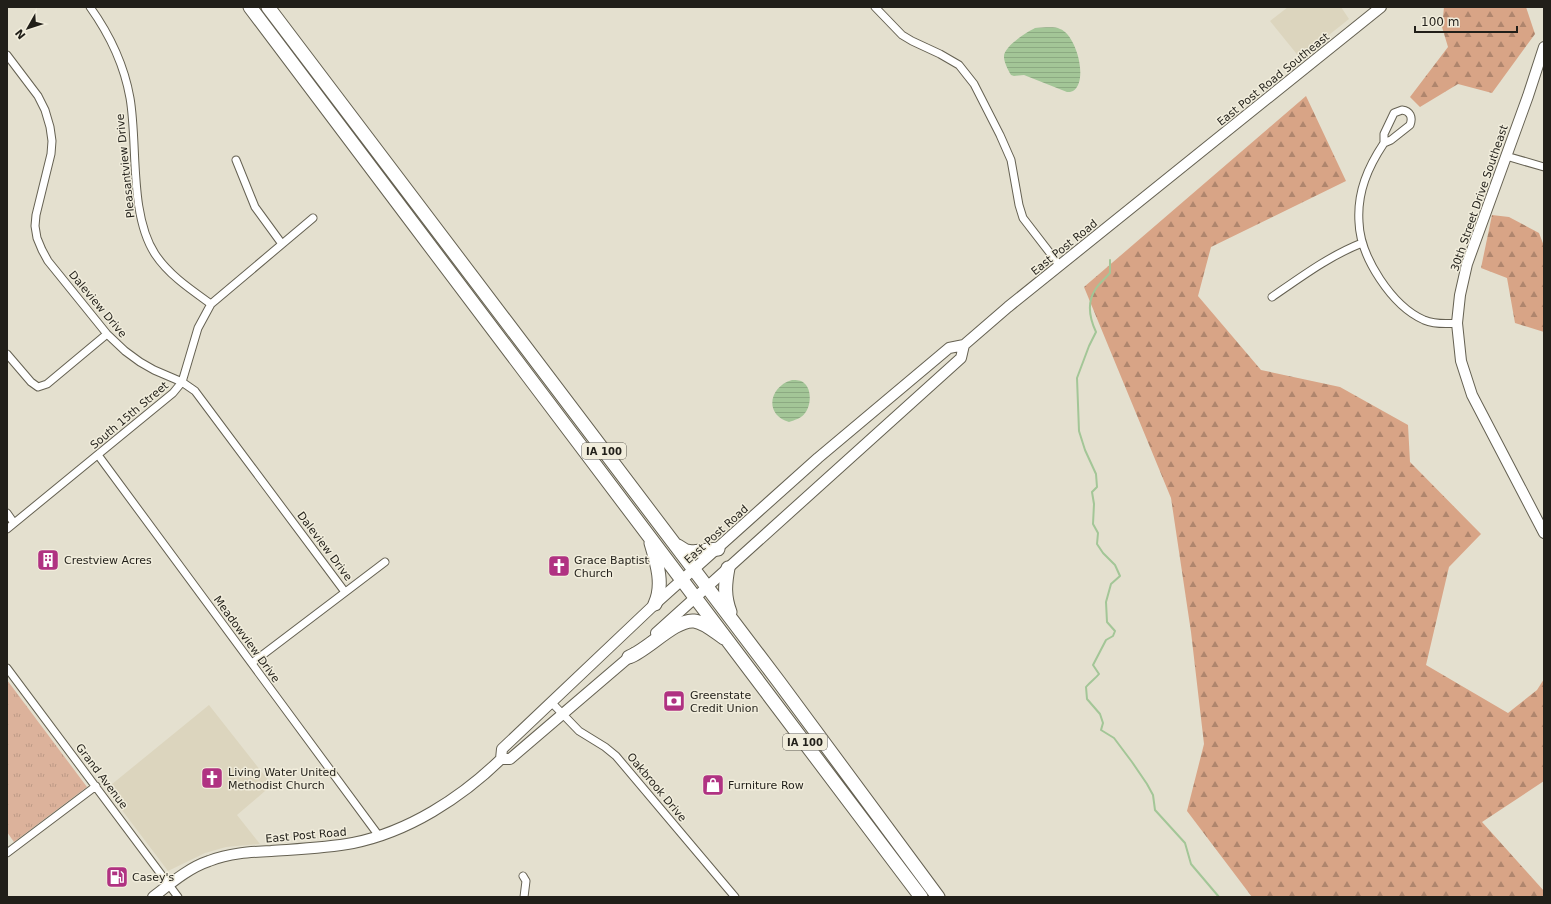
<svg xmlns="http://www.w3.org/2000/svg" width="1551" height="904" font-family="'DejaVu Sans',sans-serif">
	<defs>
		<pattern id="forest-firs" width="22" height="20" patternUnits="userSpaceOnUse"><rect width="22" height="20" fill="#d8a486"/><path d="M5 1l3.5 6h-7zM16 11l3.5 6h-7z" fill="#af856d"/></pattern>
		<pattern id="park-tufts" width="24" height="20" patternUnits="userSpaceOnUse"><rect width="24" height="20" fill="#dcb29b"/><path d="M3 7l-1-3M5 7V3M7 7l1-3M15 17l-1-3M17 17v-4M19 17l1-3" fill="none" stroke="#bc9985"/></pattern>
		<pattern id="water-rules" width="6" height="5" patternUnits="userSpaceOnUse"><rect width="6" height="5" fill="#a3c697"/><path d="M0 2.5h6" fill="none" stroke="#8caa82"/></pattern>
	</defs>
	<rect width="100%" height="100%" fill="#e4e0cf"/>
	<!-- built -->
	<path fill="#dcd5be" d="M 1288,7 L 1341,7 L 1349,19 L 1300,58 L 1270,21 Z
		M 209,705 L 272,785 L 237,815 L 260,844 L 226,847 L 205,853 L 168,871 L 106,789 Z"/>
	<!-- forest -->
	<path fill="url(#forest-firs)" d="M 1444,7 L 1526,7 L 1535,34 L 1492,93 L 1458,84 L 1420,107 L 1410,97 L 1448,47 L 1442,27 Z
		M 1306,96 L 1346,181 L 1211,247 L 1198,296 L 1261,370 L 1340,387 L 1408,425 L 1410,462 L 1481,534 L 1449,567 L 1426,665 L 1508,713 L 1537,690 L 1544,679 L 1544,781 L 1482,822 L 1544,891 L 1544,897 L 1252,897 L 1187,811 L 1204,744 L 1191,632 L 1171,498 L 1084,287 Z
		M 1492,215 L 1509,217 L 1539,233 L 1544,246 L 1544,332 L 1515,323 L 1507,278 L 1481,268 Z"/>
	<!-- park -->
	<path fill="url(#park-tufts)" d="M 7,680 L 87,787 L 14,842 L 7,832 Z"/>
	<!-- water -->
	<path fill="url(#water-rules)" d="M 1035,28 C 1042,28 1054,26 1060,29 C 1076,34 1089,81 1073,91 C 1071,92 1069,92 1067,92 L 1024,75 L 1014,76 L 1011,75 C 1008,70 1004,62 1004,57 C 1003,47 1027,32 1035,28 Z
		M 792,380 C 797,380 801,380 804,383 C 812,389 811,406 805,413 C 802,418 795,420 789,422 C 763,414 770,386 792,380 Z"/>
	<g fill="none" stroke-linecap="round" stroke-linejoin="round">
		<!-- stream -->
		<path stroke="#a3c697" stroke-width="2" d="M 1110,260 L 1110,273 C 1105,279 1098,284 1095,290 C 1086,304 1090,319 1096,332 L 1089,346 L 1077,378 L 1079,431 L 1085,450 L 1096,474 L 1097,487 L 1092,492 L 1094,504 L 1093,524 L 1098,533 L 1097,544 L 1103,553 L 1115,565 L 1120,576 L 1111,584 L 1106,602 L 1107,622 L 1115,631 L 1113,636 L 1106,640 L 1093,665 L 1099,674 C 1095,679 1090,682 1086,687 L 1087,699 L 1100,714 L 1103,723 L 1101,730 L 1114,738 L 1132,762 L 1147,784 L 1153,795 L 1155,810 L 1185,843 L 1191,864 L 1219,897"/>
		<!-- street casing -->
		<g stroke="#656152" stroke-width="9">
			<path id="street" d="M 90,7 C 110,35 124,64 130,98 C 138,144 129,214 155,254 C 169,275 190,289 211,304
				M 875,7 L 902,35 L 912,41 L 940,54 L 959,65 L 974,84 L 1000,135 L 1011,160 L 1019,205 L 1023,218 L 1060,266
				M 7,55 L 38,96 L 45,110 L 50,127 L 52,141 L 51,154 L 36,215 L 35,226 L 37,238 L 42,250 L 48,261 L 107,334 L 125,351 L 140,362 L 154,370 L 182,382 L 195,391 L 345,592
				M 1384,143 L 1384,134 L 1394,113 L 1402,110 C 1410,111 1413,117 1410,125 L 1391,140 L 1384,143 C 1368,167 1357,192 1359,222 C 1360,257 1392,306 1424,320 C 1434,324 1447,324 1457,323
				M 1506,156 L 1544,167
				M 236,160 L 255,207 L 282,244
				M 1272,297 C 1301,277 1329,256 1362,243
				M 7,354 L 31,382 L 38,387 L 47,384 L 107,334
				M 98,455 L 379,836
				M 7,513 L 14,523
				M 7,529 L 173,393 L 182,382 L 198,328 L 211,304 L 313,218
				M 252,663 L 385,562
				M 7,668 L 178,897
				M 552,703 L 579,731 L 605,747 L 616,756 L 735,897
				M 7,853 L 96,786
				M 523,876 L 526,881 L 524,897"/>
		</g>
		<!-- secondary casing -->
		<g stroke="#656152" stroke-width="12">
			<path id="secondary" d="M 1544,47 L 1528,96 L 1467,264 L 1460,295 L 1457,323 L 1461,361 L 1472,395 L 1544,533
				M 656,633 L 961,358 L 964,345
				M 501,759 L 510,759 L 634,653
				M 153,897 C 170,884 188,868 209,861 C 229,853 250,852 271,851 C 299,849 326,848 353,843 C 408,832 461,798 501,759 L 502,749 L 655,604 L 818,458 L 949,348 L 964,345 L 1008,307 L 1381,7"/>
		</g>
		<!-- highway casing -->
		<g stroke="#656152" stroke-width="15">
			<path id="highway" d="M 250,7 C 473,304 698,599 921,897
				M 268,7 L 779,682 L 938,897
				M 651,543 C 657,563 664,585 655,604
				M 678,546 L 686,551 L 692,552 L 718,549
				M 728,568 C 725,584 724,596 730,612
				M 629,657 C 648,650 675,619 694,621 C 704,622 715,632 724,638"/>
		</g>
		<!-- street -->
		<use href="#street" stroke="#fff" stroke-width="7"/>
		<!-- secondary -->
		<use href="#secondary" stroke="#fff" stroke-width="10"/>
		<!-- highway -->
		<use href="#highway" stroke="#fff" stroke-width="13"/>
	</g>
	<!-- icons -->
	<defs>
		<g id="building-square" transform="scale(1.15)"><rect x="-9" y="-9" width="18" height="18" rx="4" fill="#b03282" stroke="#f1eddc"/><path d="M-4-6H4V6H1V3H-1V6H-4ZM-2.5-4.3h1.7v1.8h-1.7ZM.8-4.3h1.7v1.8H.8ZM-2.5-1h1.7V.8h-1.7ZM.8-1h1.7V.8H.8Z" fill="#fff"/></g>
		<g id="church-square" transform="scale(1.15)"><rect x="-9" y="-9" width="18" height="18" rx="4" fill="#b03282" stroke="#f1eddc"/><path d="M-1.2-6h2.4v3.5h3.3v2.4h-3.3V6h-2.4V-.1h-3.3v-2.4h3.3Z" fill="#fff"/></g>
		<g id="bank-square" transform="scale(1.15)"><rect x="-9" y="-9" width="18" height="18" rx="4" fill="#b03282" stroke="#f1eddc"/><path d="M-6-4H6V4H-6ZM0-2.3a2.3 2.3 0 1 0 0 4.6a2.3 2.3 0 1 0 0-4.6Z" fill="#fff"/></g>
		<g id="shop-square" transform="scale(1.15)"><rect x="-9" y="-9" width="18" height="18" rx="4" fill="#b03282" stroke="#f1eddc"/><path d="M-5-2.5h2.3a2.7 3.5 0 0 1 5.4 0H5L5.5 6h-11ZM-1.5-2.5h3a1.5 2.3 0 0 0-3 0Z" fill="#fff"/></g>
		<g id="fuel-square" transform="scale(1.15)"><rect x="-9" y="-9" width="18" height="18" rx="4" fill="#b03282" stroke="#f1eddc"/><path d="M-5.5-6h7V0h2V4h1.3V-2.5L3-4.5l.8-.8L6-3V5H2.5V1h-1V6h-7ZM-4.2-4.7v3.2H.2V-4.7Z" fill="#fff"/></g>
	</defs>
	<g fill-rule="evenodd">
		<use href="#building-square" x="48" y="560"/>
		<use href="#church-square" x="559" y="566"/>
		<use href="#bank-square" x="674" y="701"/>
		<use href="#church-square" x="212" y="778"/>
		<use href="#shop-square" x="713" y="785"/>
		<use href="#fuel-square" x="117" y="877"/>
	</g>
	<g text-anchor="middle" stroke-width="3" stroke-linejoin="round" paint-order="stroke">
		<!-- shield labels -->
		<g fill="#f1eddc" stroke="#5f5d54" stroke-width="1">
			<rect x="582" y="443" width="44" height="16" rx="3"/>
			<rect x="783" y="734" width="44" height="16" rx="3"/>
		</g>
		<g font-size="10" font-weight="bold" fill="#211f19">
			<text x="604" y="455">IA 100</text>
			<text x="805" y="746">IA 100</text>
		</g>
		<!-- street labels -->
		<g font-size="11" fill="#211f19" stroke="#f1eddc">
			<text transform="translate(1273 79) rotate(-39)" y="4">East Post Road Southeast</text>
			<text transform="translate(125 166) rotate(-96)" y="4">Pleasantview Drive</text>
			<text transform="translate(1479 198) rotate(-71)" y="4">30th Street Drive Southeast</text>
			<text transform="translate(1064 247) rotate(-39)" y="4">East Post Road</text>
			<text transform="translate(98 304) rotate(50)" y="4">Daleview Drive</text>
			<text transform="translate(129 415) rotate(-40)" y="4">South 15th Street</text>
			<text transform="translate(716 534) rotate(-42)" y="4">East Post Road</text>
			<text transform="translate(325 546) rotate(53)" y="4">Daleview Drive</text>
			<text transform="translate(247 639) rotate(54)" y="4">Meadowview Drive</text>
			<text transform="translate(102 776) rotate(53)" y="4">Grand Avenue</text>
			<text transform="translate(657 787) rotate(50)" y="4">Oakbrook Drive</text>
			<text transform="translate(306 835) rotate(-5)" y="4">East Post Road</text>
		</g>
		<!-- poi labels -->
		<g font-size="11" fill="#211f19" stroke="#f1eddc" text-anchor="start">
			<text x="64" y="564">Crestview Acres</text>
			<text x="574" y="564">Grace Baptist<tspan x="574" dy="13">Church</tspan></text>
			<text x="690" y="699">Greenstate<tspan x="690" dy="13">Credit Union</tspan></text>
			<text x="228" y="776">Living Water United<tspan x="228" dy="13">Methodist Church</tspan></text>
			<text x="728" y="789">Furniture Row</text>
			<text x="132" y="881">Casey's</text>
		</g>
	</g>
	<!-- border -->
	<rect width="1551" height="904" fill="none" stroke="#211f19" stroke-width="16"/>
	<!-- north arrow -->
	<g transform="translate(28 28) rotate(231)" stroke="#f1eddc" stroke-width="3" paint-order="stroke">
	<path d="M0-3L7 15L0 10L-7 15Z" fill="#211f19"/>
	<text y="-6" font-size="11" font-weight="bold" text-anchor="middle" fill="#211f19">N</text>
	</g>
	<!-- scale -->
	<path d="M1415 26v6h102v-6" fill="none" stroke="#211f19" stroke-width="2"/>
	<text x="1421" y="26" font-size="12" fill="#211f19" stroke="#f1eddc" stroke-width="3" paint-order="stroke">100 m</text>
</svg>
